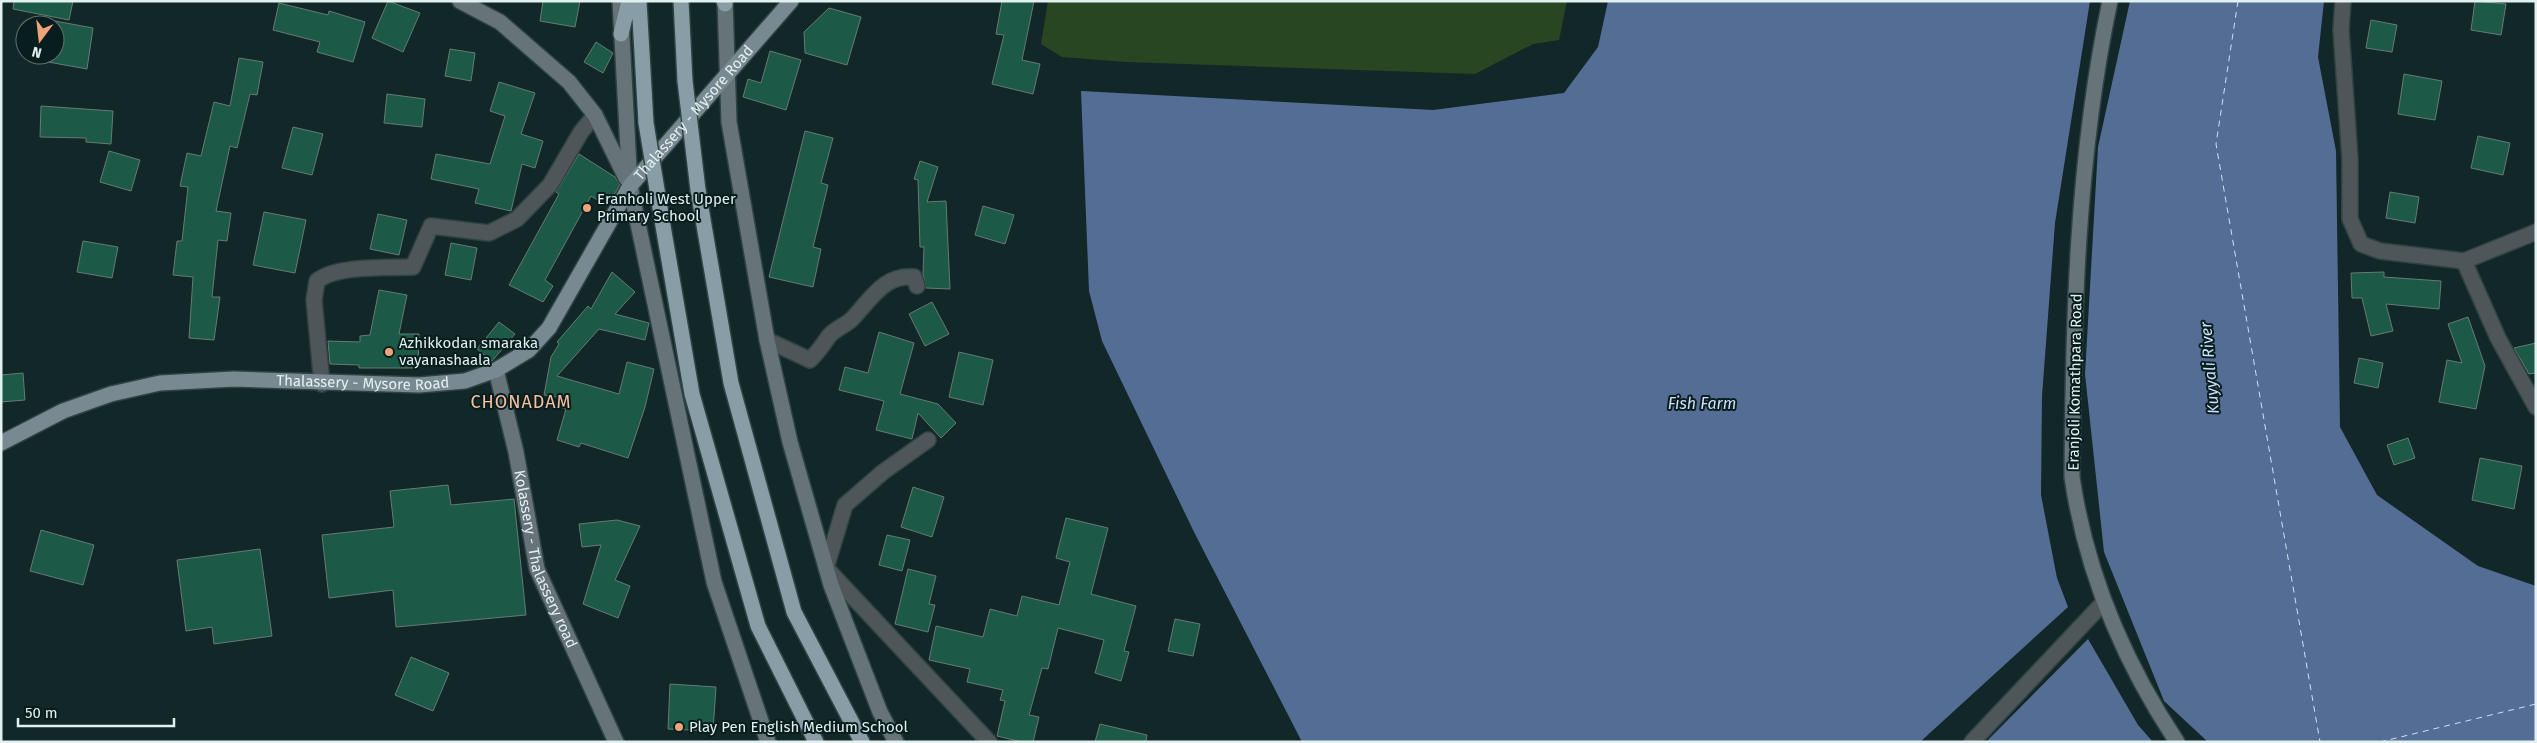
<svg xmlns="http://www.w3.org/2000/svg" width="2537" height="743" font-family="'Fira Sans',sans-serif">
	<rect width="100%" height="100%" fill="#122728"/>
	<!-- green -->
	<path fill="#294622" d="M 1048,1 L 1567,1 L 1559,40 L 1533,44 L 1475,74 L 1126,62 L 1062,57 L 1041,44 Z"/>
	<!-- water -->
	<path fill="#546d95" d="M 1608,1 L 2090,1 L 2055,223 L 2042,396 L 2041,495 L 2057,578 L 2068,607 L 1920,742 L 1302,742 L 1194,532 L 1102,341 L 1089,291 L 1081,91 L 1433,110 L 1564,93 L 1598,47 Z
		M 2130,1 L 2324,1 L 2318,57 L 2336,151 L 2340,427 L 2377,495 L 2478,566 L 2536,586 L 2536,742 L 2208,742 L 2164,701 L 2104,552 L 2085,374 L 2098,147 Z
		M 2088,639 L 2138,725 L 2153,742 L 1986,742 Z"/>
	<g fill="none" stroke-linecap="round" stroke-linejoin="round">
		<!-- ferry -->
		<path stroke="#cfe0fa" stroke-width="1" stroke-dasharray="6 5" stroke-linecap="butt" d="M 2238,1 L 2216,144 L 2320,742
			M 2380,742 L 2536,704"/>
	</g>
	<!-- building -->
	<path fill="#1c5947" stroke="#667b73" d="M 14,1 L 73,1 L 69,20 L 13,9 Z
		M 388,1 L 420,13 L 403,52 L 372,38 Z
		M 543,1 L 580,1 L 575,27 L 540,21 Z
		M 1002,1 L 1034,1 L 1022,60 L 1040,64 L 1033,94 L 992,84 L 1004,35 L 996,34 Z
		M 2475,1 L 2506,4 L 2501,35 L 2471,30 Z
		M 279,3 L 328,15 L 329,11 L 365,22 L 353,62 L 317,52 L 320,42 L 273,30 Z
		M 829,8 L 861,17 L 847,65 L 805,53 L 804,32 Z
		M 2371,20 L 2397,25 L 2392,52 L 2366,48 Z
		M 55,21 L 93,28 L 87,69 L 48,62 L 49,55 L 55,55 Z
		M 596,42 L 613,53 L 603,73 L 584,62 Z
		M 450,49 L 475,53 L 471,81 L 445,76 Z
		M 770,51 L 801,60 L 786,110 L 743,97 L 748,79 L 761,83 Z
		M 239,58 L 263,62 L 257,95 L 250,94 L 237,148 L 230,146 L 216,211 L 231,213 L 227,241 L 218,240 L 212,297 L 220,297 L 214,340 L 189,338 L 193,277 L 173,275 L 177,241 L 182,241 L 188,187 L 180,186 L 187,153 L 201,156 L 214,102 L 230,106 Z
		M 2404,74 L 2442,81 L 2435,120 L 2398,114 Z
		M 499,82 L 535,93 L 521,134 L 543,141 L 535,168 L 522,164 L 511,211 L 475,203 L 479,189 L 431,179 L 436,154 L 490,164 L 505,116 L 490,111 Z
		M 387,94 L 425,99 L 422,127 L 384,123 Z
		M 41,106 L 113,111 L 111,144 L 86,142 L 86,138 L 40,137 Z
		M 293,127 L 323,134 L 312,175 L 282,168 Z
		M 805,131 L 833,138 L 821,183 L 828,185 L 813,247 L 821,249 L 813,287 L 769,277 Z
		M 2478,136 L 2510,143 L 2503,175 L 2471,168 Z
		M 109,151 L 140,160 L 131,191 L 100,182 Z
		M 579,154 L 615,177 L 620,185 L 607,206 L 591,196 L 545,280 L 553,286 L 543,302 L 509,285 L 559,194 L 556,192 Z
		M 920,161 L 938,167 L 927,202 L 946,201 L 950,289 L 926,288 L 923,274 L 924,247 L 920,247 L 918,180 L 914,179 Z
		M 2390,192 L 2419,197 L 2415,223 L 2386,218 Z
		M 983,206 L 1014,215 L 1005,244 L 975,235 Z
		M 264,212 L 306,220 L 295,273 L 253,265 Z
		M 378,214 L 407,220 L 399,255 L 370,249 Z
		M 83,241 L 118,247 L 112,278 L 77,272 Z
		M 451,243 L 477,248 L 471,280 L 445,275 Z
		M 612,272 L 635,292 L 615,314 L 649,323 L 645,340 L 599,329 L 557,376 L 619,394 L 627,362 L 654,369 L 645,407 L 628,458 L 581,443 L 579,447 L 557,440 L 566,409 L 560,407 L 563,398 L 544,395 L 551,357 L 559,344 L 557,342 L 588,306 L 591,309 Z
		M 2384,272 L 2384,277 L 2441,281 L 2439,309 L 2386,304 L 2393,331 L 2371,336 L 2362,298 L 2352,298 L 2351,273 Z
		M 379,290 L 407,295 L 399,334 L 419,334 L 418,368 L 359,368 L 359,365 L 330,364 L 328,341 L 360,342 L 360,336 L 370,335 Z
		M 932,302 L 949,334 L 925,346 L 909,314 Z
		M 2468,317 L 2485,366 L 2476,409 L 2439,402 L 2447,360 L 2462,363 L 2448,324 Z
		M 499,322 L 515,334 L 492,361 L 477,349 Z
		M 879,332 L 914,343 L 900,394 L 938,404 L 956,423 L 941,438 L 918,413 L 912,439 L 876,430 L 884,401 L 839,390 L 845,367 L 868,373 Z
		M 2536,343 L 2536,373 L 2529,374 L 2514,348 Z
		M 959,352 L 993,360 L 983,405 L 949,397 Z
		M 2359,358 L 2383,363 L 2378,388 L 2354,383 Z
		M 23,373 L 25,400 L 1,402 L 1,375 Z
		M 2408,438 L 2415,458 L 2394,465 L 2387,445 Z
		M 2480,458 L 2522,466 L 2514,509 L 2472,500 Z
		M 448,485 L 451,505 L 514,499 L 526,615 L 396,627 L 393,590 L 329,598 L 322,535 L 394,527 L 390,491 Z
		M 913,487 L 944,497 L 932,537 L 901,527 Z
		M 1066,518 L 1108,528 L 1091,594 L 1136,606 L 1124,651 L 1129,652 L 1121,681 L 1095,673 L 1104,640 L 1058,628 L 1048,669 L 1042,668 L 1029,715 L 1039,717 L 1033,742 L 1022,742 L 997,736 L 1005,701 L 1000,700 L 1003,690 L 967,682 L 970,669 L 929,660 L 936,626 L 983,637 L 990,609 L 1017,616 L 1022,596 L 1059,605 L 1070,562 L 1056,558 Z
		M 617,520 L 640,526 L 615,580 L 630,586 L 618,618 L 583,604 L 601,545 L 582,547 L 579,524 Z
		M 41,530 L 94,545 L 83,585 L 30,571 Z
		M 887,535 L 910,540 L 902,571 L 879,565 Z
		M 260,549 L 272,636 L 214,644 L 212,627 L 186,631 L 177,560 Z
		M 908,569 L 936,576 L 929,604 L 935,605 L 928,632 L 895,624 Z
		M 1175,619 L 1200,624 L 1193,656 L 1168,651 Z
		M 411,657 L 449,673 L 433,711 L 395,695 Z
		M 670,684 L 716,687 L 713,731 L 668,729 Z
		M 1100,724 L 1147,735 L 1146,742 L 1095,742 Z"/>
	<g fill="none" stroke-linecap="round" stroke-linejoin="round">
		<!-- street casing -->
		<g stroke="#2f4344" stroke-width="18">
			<path id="street" d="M 2343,1 L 2341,30 L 2350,159 L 2350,219 L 2361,244 L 2380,251 L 2464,261 L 2536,232
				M 2464,261 L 2498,338 L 2536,407
				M 767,340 L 810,360 C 818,352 823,345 829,336 C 835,329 844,326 851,320 C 870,301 883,274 914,277 L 917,286
				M 322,384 L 314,300 L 317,281 C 336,265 387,268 413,267 L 431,226 L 489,233 L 517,219 L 550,185 L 581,132 L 595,115
				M 928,440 L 883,472 L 845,505 L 826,568 L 989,742
				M 1972,742 L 2104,602"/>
		</g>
		<!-- secondary casing -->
		<g stroke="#2f4344" stroke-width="18">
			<g id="secondary">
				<path d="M 460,1 L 500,22 L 569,82 L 595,115 L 626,178"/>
				<path d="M 620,1 L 630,186 L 714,582 L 768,742"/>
				<path d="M 725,1 L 729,122 L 767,340 L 790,442 L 831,585 L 880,712 L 896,742"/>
				<path d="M 2110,1 C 2077,157 2073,318 2072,477 C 2086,572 2124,662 2177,742"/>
				<path id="s1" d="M 496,370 L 516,452 L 537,569 L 616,742"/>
			</g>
		</g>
		<!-- primary casing -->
		<g stroke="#2f4344" stroke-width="18">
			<g id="primary">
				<path id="s2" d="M 1,443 L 63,411 L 111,394 L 160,383 L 234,379 L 419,385 L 465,381 L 496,370 L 529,350 L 549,328 L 630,186 L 791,1"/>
			</g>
		</g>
		<!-- highway casing -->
		<g stroke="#2f4344" stroke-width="18">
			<path id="highway" d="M 639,1 L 646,123
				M 681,1 L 685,81
				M 724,1 L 725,4
				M 621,34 L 629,1
				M 698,190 L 731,383 L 794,612 L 862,742
				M 662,220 L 692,394 L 758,626 L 816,742"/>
		</g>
		<!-- street -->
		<use href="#street" stroke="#4e565a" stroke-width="15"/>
		<!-- secondary -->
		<use href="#secondary" stroke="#667379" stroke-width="15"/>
		<!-- primary -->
		<use href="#primary" stroke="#798991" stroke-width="15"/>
		<!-- highway -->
		<use href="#highway" stroke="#899da7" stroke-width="15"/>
		<!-- highway-bridge casing -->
		<g stroke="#2f4344" stroke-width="18" stroke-linecap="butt">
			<path id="highway-bridge" d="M 685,81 L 698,190
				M 646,123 L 662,220"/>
		</g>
		<!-- highway-bridge -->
		<use href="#highway-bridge" stroke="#899da7" stroke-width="15"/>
	</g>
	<!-- markers -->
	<g fill="#efa378" stroke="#081d1e" stroke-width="2">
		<circle cx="587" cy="208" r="5"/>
		<circle cx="389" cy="352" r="5"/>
		<circle cx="679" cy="727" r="5"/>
	</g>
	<g text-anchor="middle" stroke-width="4" stroke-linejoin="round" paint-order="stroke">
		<!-- street labels -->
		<g font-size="15" fill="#e3f0f0" stroke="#081d1e">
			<text dy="5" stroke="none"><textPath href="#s2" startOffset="838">Thalassery - Mysore Road</textPath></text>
			<text dy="5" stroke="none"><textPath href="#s2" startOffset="374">Thalassery - Mysore Road</textPath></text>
			<text transform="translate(2075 382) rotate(-89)" y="5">Eranjoli Komathpara Road</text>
			<text dy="5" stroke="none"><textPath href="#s1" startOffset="196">Kolassery - Thalassery road</textPath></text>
		</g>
		<!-- poi labels -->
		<g font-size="15" fill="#e3f0f0" stroke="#081d1e" text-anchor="start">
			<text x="597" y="204">Eranholi West Upper<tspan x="597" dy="17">Primary School</tspan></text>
			<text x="399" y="348">Azhikkodan smaraka<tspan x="399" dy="17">vayanashaala</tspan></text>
			<text x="689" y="732">Play Pen English Medium School</text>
		</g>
		<!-- water labels -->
		<g font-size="16" font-style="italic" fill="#cfe0fa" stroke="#081d1e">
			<text transform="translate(2209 368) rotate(-95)" y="6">Kuyyali River</text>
			<text x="1702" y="409">Fish Farm</text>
		</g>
		<!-- quarter labels -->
		<g font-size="18" letter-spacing="1" fill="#fabf9f" stroke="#081d1e">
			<text x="521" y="408">CHONADAM</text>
		</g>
	</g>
	<!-- border -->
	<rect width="2537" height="743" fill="none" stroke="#e3f0f0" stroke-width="5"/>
	<!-- north arrow -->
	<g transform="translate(40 40) rotate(195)"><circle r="24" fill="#081d1e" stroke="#607172"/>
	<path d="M0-4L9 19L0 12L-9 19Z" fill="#efa378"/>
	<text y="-8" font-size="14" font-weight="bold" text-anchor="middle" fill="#e3f0f0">N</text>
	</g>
	<!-- scale -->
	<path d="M18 718v8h156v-8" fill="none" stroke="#e3f0f0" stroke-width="2.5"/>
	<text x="25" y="718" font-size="15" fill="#e3f0f0" stroke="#081d1e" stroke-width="4" paint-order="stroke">50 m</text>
</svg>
